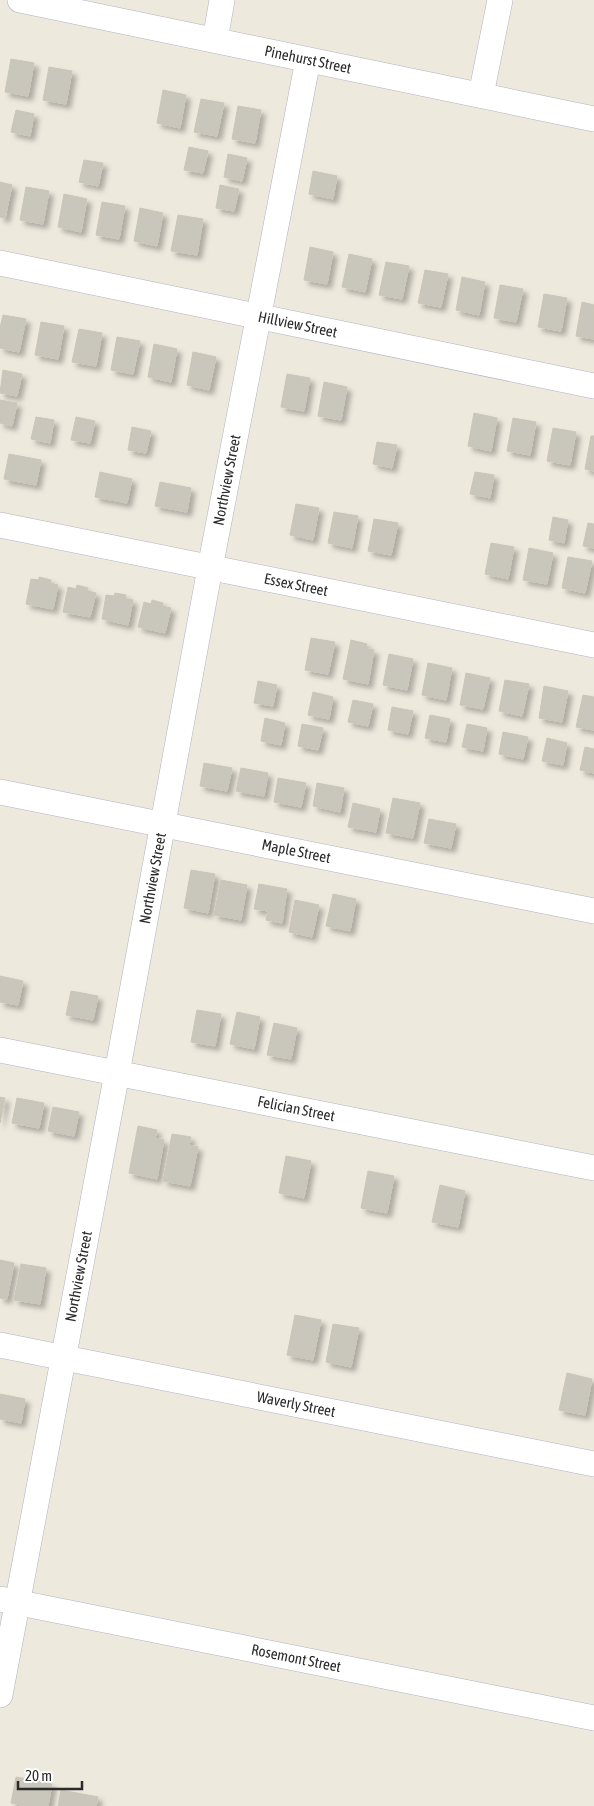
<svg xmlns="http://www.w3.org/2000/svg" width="594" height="1806" font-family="'Asap Condensed',sans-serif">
	<defs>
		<filter id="shadow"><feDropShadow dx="4.5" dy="4.5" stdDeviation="2.5" flood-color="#0004"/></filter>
	</defs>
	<rect width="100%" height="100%" fill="#eee9dd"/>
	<!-- building -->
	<path fill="#c9c7bb" stroke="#cac6b6" filter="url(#shadow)" d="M 11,59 L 34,63 L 28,96 L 5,92 Z
		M 49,67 L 72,71 L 66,104 L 43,100 Z
		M 163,90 L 186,95 L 180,128 L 157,123 Z
		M 201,99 L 224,103 L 217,136 L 194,132 Z
		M 238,106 L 261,110 L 255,143 L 232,139 Z
		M 16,110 L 34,114 L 30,136 L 11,132 Z
		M 189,147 L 208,151 L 203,173 L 184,170 Z
		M 228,154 L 247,158 L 242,181 L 224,177 Z
		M 84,160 L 103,163 L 98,186 L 79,182 Z
		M 313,171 L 337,176 L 333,199 L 309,194 Z
		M 0,182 L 12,185 L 5,218 L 0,217 Z
		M 220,185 L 239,189 L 234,211 L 216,208 Z
		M 26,187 L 49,191 L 43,224 L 20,220 Z
		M 64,194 L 87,199 L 81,232 L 58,227 Z
		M 102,202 L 125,206 L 119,239 L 96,235 Z
		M 140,208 L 163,213 L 157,246 L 134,241 Z
		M 178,215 L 203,219 L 197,255 L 171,251 Z
		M 310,247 L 333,252 L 327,284 L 304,280 Z
		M 349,254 L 372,259 L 365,292 L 342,287 Z
		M 386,262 L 409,266 L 402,299 L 379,295 Z
		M 425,270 L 448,274 L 441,307 L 418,303 Z
		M 462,277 L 485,282 L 479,315 L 456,310 Z
		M 500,285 L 523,289 L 516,322 L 494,318 Z
		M 544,294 L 567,298 L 561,331 L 538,327 Z
		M 582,302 L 594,305 L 594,339 L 576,336 Z
		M 3,315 L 26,319 L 19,352 L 0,348 L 0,328 Z
		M 41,322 L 64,326 L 58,359 L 35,355 Z
		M 79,329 L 102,333 L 96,366 L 72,362 Z
		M 117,337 L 140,341 L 133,374 L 111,370 Z
		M 154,344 L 177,349 L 171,382 L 148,377 Z
		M 193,352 L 216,357 L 209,390 L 187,385 Z
		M 3,370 L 22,374 L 17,396 L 0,393 Z
		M 287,374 L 310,378 L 304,411 L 281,407 Z
		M 324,382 L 347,387 L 341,420 L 318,416 Z
		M 0,400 L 17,403 L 12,426 L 0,423 Z
		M 474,413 L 497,418 L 491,451 L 468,446 Z
		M 36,417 L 54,420 L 50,443 L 31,439 Z
		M 76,417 L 95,421 L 90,443 L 71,440 Z
		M 513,418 L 536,422 L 530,455 L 507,451 Z
		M 132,427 L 151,431 L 146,453 L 128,450 Z
		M 553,428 L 576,432 L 570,465 L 547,461 Z
		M 591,436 L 594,436 L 594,471 L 585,469 Z
		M 377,442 L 397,445 L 392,468 L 373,464 Z
		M 9,454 L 41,460 L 36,485 L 4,479 Z
		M 100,472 L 132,479 L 127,503 L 95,497 Z
		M 475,472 L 494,475 L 490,498 L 470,494 Z
		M 160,482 L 191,488 L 187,512 L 155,506 Z
		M 296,504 L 319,508 L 313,540 L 290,535 Z
		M 334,512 L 358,516 L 352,548 L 328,543 Z
		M 553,517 L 568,520 L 564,543 L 549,540 Z
		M 374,519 L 398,523 L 391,555 L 368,551 Z
		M 588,523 L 594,524 L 594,548 L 583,546 Z
		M 491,543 L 514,547 L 508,579 L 485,574 Z
		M 529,548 L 553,553 L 547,584 L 523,580 Z
		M 568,557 L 592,561 L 585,593 L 562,588 Z
		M 39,577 L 51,580 L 50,583 L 58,585 L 53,609 L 26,604 L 31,579 L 39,580 Z
		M 77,585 L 88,588 L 87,591 L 96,593 L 90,617 L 63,612 L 68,587 L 76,589 Z
		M 115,593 L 126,595 L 125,599 L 133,600 L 128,625 L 102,619 L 106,595 L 114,596 Z
		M 152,600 L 163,603 L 162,606 L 171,608 L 165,633 L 138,627 L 144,602 L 151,604 Z
		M 311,638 L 335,642 L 328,674 L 305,670 Z
		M 351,640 L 367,644 L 366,649 L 374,650 L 368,684 L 343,679 Z
		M 389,654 L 413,659 L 407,690 L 383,685 Z
		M 428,663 L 452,668 L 446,700 L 422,695 Z
		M 466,673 L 490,678 L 483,709 L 460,705 Z
		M 505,680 L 529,684 L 522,716 L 499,711 Z
		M 258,681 L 277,685 L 273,706 L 254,703 Z
		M 544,686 L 568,691 L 562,722 L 539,718 Z
		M 313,692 L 333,697 L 329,719 L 308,715 Z
		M 583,695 L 594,697 L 594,730 L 576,727 Z
		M 353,700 L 373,704 L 368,726 L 348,722 Z
		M 392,707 L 413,711 L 408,734 L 388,730 Z
		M 430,715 L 450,719 L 446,742 L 425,738 Z
		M 265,718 L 285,723 L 281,745 L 261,741 Z
		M 302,724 L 323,728 L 318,750 L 298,746 Z
		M 467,724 L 487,728 L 483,751 L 462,747 Z
		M 503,732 L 528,737 L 523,759 L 499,754 Z
		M 547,738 L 567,743 L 563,765 L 542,761 Z
		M 585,747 L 594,749 L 594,773 L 580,770 Z
		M 204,763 L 232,768 L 227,791 L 200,786 Z
		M 241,768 L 268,773 L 264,796 L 236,791 Z
		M 278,778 L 306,783 L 301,807 L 274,802 Z
		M 317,783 L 344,788 L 340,812 L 313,806 Z
		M 393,798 L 420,803 L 413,838 L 386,833 Z
		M 353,803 L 380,809 L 376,832 L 348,827 Z
		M 429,819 L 456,824 L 451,848 L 424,843 Z
		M 191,870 L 215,874 L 208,913 L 184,908 Z
		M 221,880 L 247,885 L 241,920 L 214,915 Z
		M 259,884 L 287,889 L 282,923 L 266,920 L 268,911 L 254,909 Z
		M 333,894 L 356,899 L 350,931 L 326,926 Z
		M 295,900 L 319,905 L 312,937 L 289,932 Z
		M 0,976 L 23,981 L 18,1005 L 0,1002 Z
		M 71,991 L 98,996 L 93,1020 L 66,1015 Z
		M 197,1010 L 221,1014 L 215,1046 L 191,1042 Z
		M 237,1012 L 260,1017 L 254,1049 L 230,1044 Z
		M 274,1023 L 297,1028 L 291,1059 L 267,1055 Z
		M 0,1097 L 5,1098 L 0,1123 Z
		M 17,1098 L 44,1103 L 39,1128 L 12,1123 Z
		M 53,1107 L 79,1112 L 74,1136 L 48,1131 Z
		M 138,1126 L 157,1130 L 155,1138 L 164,1140 L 157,1179 L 129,1173 Z
		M 172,1134 L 191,1137 L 189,1145 L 198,1147 L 190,1186 L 163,1181 Z
		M 286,1156 L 311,1161 L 304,1198 L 279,1193 Z
		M 368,1171 L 394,1176 L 387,1213 L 361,1208 Z
		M 440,1185 L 465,1191 L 458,1227 L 432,1222 Z
		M 0,1260 L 14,1263 L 7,1299 L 0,1298 Z
		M 21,1264 L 46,1268 L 40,1304 L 14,1300 Z
		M 295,1315 L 321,1320 L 313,1360 L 287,1355 Z
		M 333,1324 L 359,1328 L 351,1367 L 326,1362 Z
		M 567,1373 L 592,1379 L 585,1415 L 559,1410 Z
		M 0,1394 L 25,1399 L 21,1423 L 0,1419 Z
		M 16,1777 L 52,1784 L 48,1806 L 27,1806 L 11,1803 Z
		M 61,1790 L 98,1797 L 96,1806 L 58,1806 Z"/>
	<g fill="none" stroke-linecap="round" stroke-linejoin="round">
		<!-- minor casing -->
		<g stroke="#b1b1c0" stroke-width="26">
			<g id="minor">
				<path id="s1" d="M 20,0 L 594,119"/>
				<path d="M 215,40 L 222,0"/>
				<path d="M 481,95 L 500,0"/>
				<path id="s2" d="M 0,263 L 594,386"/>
				<path id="s3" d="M 0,525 L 594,645"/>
				<path id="s4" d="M 0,792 L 594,911"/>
				<path id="s5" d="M 0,1050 L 594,1168"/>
				<path id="s6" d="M 0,1345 L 594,1464"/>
				<path id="s7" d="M 0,1599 L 594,1718"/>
				<path id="s8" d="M 0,1695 L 117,1073 L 210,568 L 308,60"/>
			</g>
		</g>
		<!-- minor -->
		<use href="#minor" stroke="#fff" stroke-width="25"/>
	</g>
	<g text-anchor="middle" stroke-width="4" stroke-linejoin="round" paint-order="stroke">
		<!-- street labels -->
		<g font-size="15" fill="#2b2b2b" stroke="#fff">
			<text dy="5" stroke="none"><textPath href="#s1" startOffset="294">Pinehurst Street</textPath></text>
			<text dy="5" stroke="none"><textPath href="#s2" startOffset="304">Hillview Street</textPath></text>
			<text dy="5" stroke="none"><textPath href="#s8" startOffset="1236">Northview Street</textPath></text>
			<text dy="5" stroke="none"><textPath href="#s3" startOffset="302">Essex Street</textPath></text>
			<text dy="5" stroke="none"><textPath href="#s4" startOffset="302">Maple Street</textPath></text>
			<text dy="5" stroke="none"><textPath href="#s8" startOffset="831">Northview Street</textPath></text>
			<text dy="5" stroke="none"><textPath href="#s5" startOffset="302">Felician Street</textPath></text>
			<text dy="5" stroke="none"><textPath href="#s8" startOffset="426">Northview Street</textPath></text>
			<text dy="5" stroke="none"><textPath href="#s6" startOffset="302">Waverly Street</textPath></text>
			<text dy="5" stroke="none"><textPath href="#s7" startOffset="302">Rosemont Street</textPath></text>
		</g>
	</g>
	<!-- scale -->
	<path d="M18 1781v8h64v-8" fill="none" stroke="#2b2b2b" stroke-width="2.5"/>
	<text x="25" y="1781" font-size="15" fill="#2b2b2b" stroke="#ffffff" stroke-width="4" paint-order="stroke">20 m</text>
</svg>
